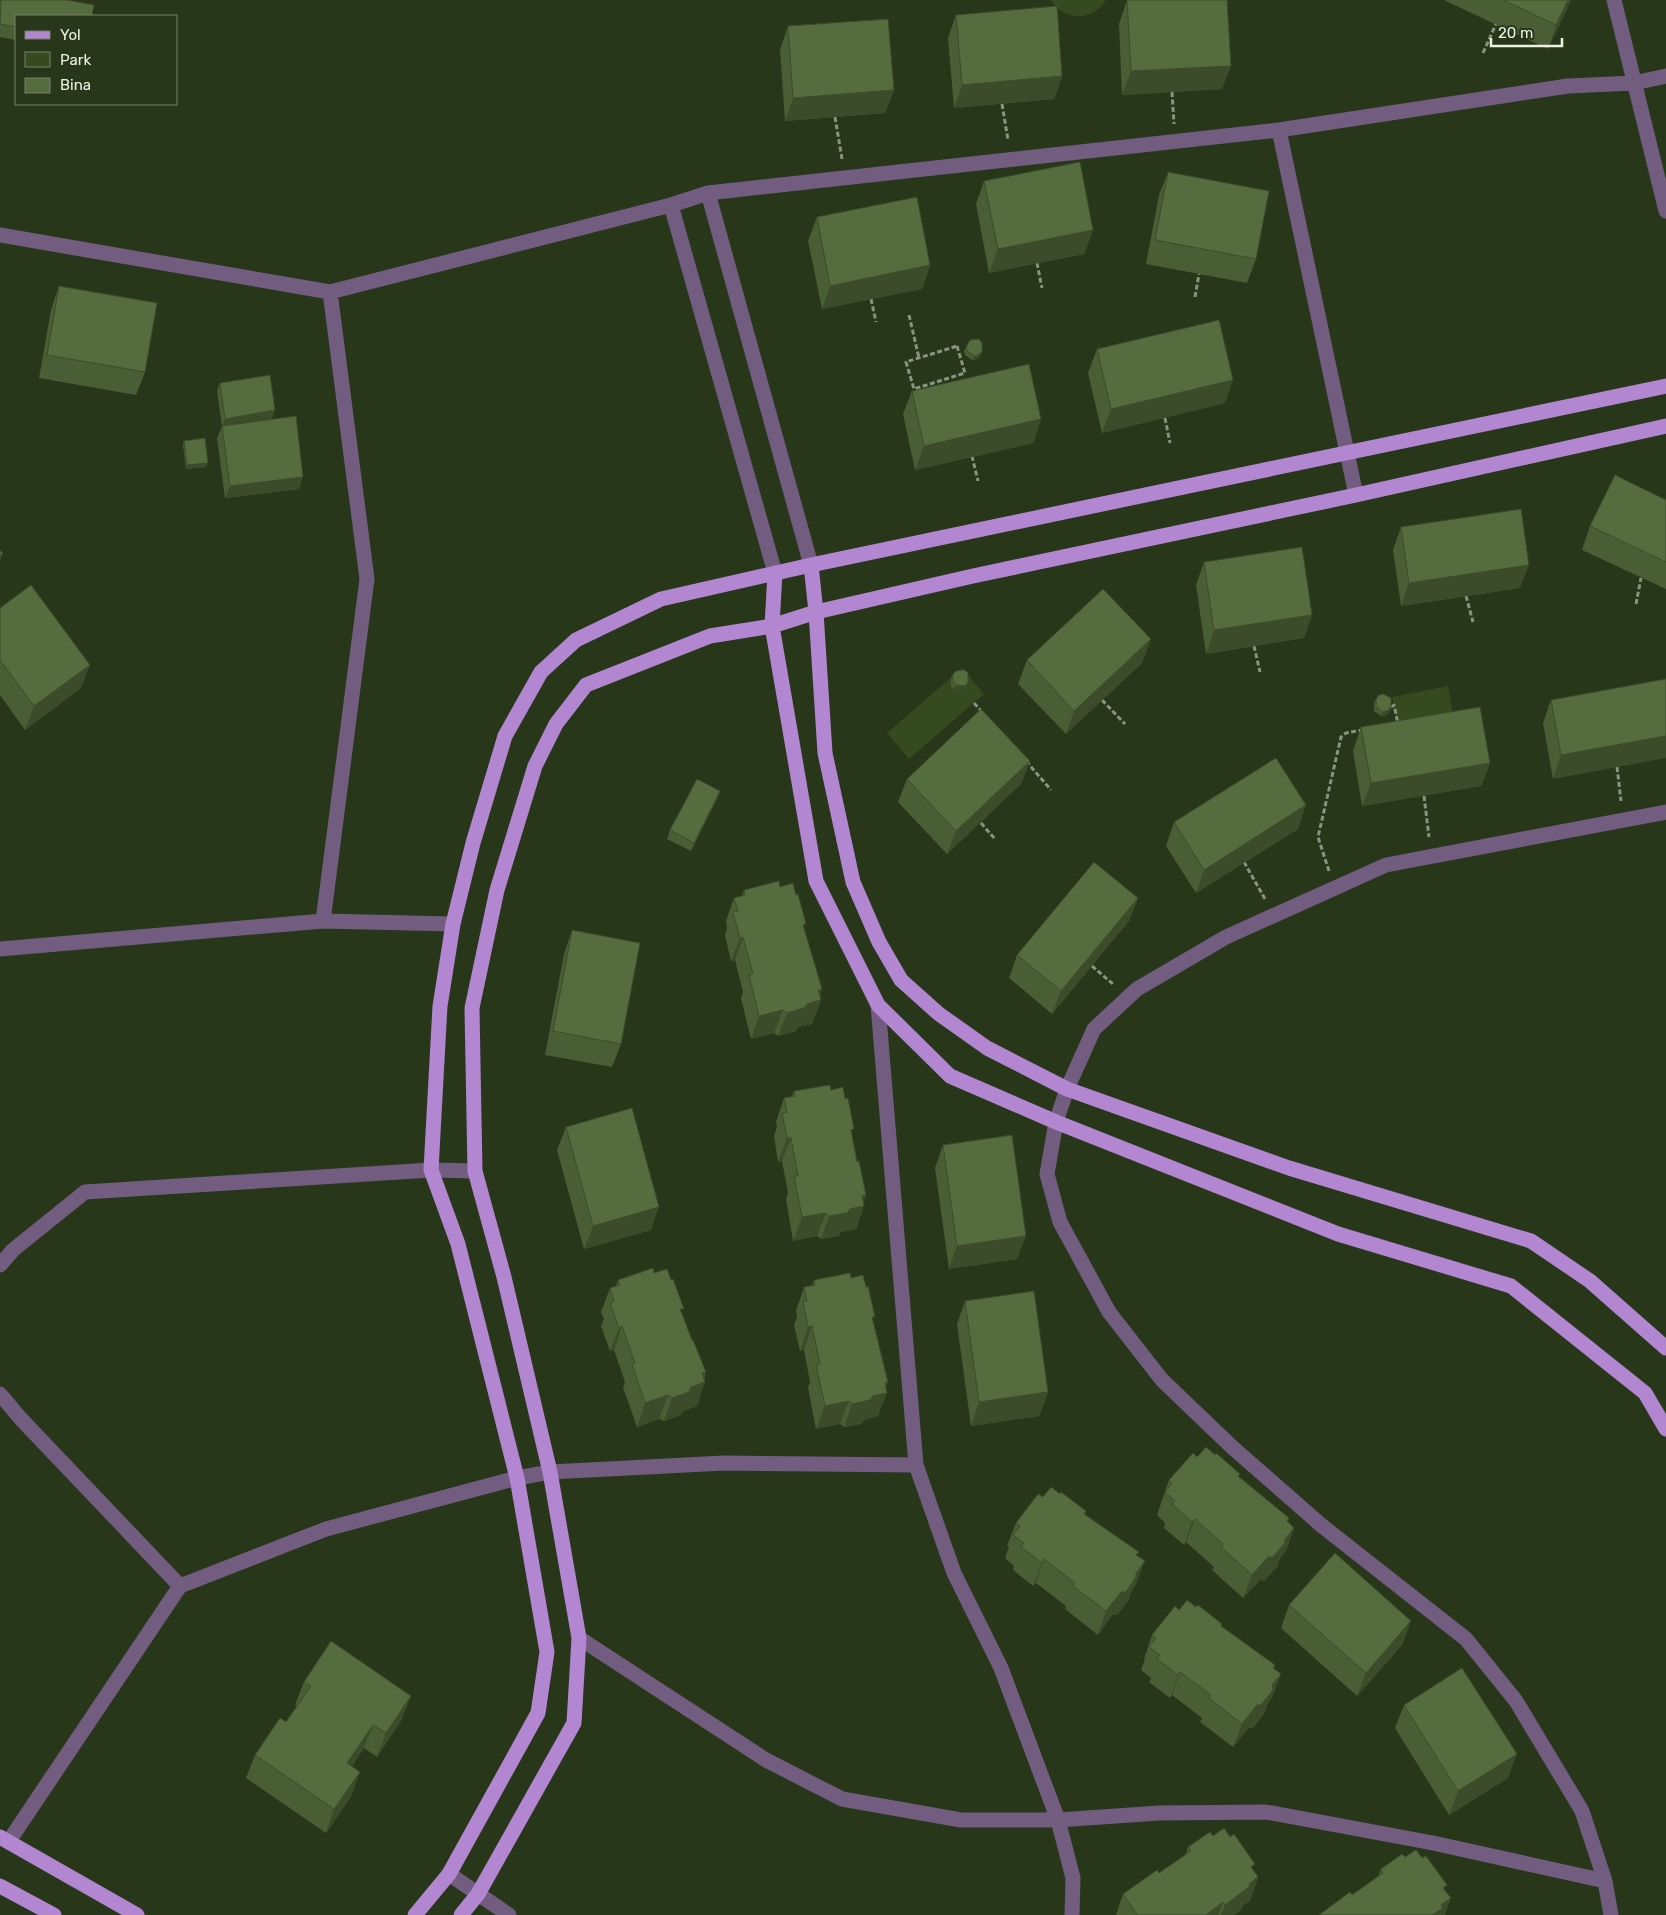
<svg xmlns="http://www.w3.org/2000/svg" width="1666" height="1915" font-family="Rubik,sans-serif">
	<rect width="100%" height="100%" fill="#28361a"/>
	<!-- green -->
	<path fill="#354a1e" d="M 1051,0 L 1106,0 C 1093,22 1063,21 1051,0 Z
		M 962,668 L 984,694 L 909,759 L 887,733 Z
		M 1448,686 L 1453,714 L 1398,725 L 1392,697 Z"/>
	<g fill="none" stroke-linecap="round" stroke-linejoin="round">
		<!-- path -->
		<path stroke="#89947e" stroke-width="3" stroke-dasharray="5 2.5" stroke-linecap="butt" d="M 1483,53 L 1496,24
			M 1172,92 L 1174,124
			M 1002,104 L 1008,140
			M 835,117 L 842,159
			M 1037,263 L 1042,288
			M 1195,297 L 1199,274
			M 871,299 L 876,322
			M 909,315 L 919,358
			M 957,346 L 965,373 L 914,389 L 906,362 Z
			M 1165,418 L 1170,443
			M 972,456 L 978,481
			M 1466,596 L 1473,622
			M 1636,604 L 1641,578
			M 1254,646 L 1260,672
			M 1102,700 L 1125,724
			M 974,703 L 982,712
			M 1391,707 L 1394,705 L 1398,724
			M 1026,761 L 1051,790
			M 1617,767 L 1621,801
			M 1424,796 L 1429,837
			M 981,823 L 995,839
			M 1244,862 L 1265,899
			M 1329,871 L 1318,837 L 1341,737 L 1346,733 L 1362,730
			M 1092,966 L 1114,985"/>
		<!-- minor -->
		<path stroke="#725d81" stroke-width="15" d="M 1614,0 L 1666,211
			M 1279,130 L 1356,495
			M 708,193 L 811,565
			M 671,205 L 775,573
			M 0,235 L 330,292 L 671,205 L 708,193 L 1279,130 L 1568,86 L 1634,83 L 1666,76
			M 323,921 L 367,579 L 330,292
			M 0,949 L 323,921 L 453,924
			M 878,1005 L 916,1465 L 954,1573 L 1001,1668 L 1058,1820 L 1073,1878 L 1072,1915
			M 0,1265 L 13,1250 L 85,1192 L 431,1170 L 475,1171
			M 0,1394 L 21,1419 L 180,1586
			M 579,1638 L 766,1760 L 842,1799 L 961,1820 L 1058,1820 L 1159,1813 L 1266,1812 L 1433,1843 L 1605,1881
			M 9,1841 L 180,1586 L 326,1529 L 517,1478 L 550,1472 L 724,1463 L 916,1465
			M 449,1874 L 509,1915
			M 1611,1915 L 1605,1881 L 1582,1811 L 1516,1701 L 1466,1639 L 1321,1525 L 1232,1447 L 1162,1380 L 1109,1312 L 1060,1222 L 1047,1174 L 1056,1122 L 1067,1089 L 1094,1029 L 1137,989 L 1226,937 L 1386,865 L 1666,812"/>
		<!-- major -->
		<path stroke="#b286d0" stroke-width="15" d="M 811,565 L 816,612 L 825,753 L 853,882 L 879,942 L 901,980 L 939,1014 L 987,1048 L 1067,1089 L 1289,1168 L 1531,1241 L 1590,1281 L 1666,1348
			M 775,573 L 772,626 L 816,881 L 878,1005 L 950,1076 L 1056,1122 L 1338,1234 L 1511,1286 L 1645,1393 L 1666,1429
			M 0,1837 L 137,1915
			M 0,1886 L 54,1915
			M 415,1915 L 449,1874 L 538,1713 L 547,1652 L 517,1478 L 458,1244 L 431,1170 L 440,1006 L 453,924 L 473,843 L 505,736 L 541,672 L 576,640 L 661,599 L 811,565 L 1666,386
			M 461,1915 L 478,1894 L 574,1723 L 579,1638 L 550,1472 L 504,1277 L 475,1171 L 472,1008 L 497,890 L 535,766 L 556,724 L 586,685 L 710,636 L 772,626 L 816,612 L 973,576 L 1356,495 L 1666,426"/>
	</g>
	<!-- wall -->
	<path fill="#495e35" d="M 0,0 L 67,0 L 16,16 L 16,40 L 0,37 Z
		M 1127,0 L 1222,89 L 1122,95 L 1119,24 Z
		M 1444,0 L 1571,0 L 1548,49 Z
		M 956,15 L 1062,76 L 1054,99 L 954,108 L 948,38 Z
		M 788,26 L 894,90 L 885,113 L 785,121 L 780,50 Z
		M 1168,172 L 1256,259 L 1247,283 L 1146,264 L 1159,195 Z
		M 984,181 L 1093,230 L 1084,254 L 989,273 L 976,204 Z
		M 817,217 L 930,265 L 922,289 L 822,309 L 808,241 Z
		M 59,286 L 145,372 L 136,395 L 39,378 L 51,310 Z
		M 966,347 L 980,356 L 977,359 L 972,360 L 965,355 L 964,351 Z
		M 1097,349 L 1225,403 L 1102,433 L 1088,373 Z
		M 220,383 L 272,419 L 258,421 L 299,489 L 225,498 L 217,438 L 222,426 L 217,391 Z
		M 912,391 L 1041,419 L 1033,443 L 915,470 L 903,414 Z
		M 184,441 L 206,467 L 186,469 L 183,445 Z
		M 1666,500 L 1666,589 L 1582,550 L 1590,526 Z
		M 1401,527 L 1520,588 L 1401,606 L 1393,550 Z
		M 1204,562 L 1312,615 L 1304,638 L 1206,654 L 1196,585 Z
		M 0,608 L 81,688 L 25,730 L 0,695 Z
		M 1151,639 L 1142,663 L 1066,734 L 1018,684 L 1027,660 Z
		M 953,674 L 968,682 L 967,687 L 963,690 L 954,689 L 951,686 L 951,678 Z
		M 1666,679 L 1553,779 L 1543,723 L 1551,700 Z
		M 1376,699 L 1391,707 L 1390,712 L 1386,715 L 1381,716 L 1374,711 L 1374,703 Z
		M 1361,727 L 1490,763 L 1481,786 L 1362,806 L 1353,751 Z
		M 1030,761 L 1021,784 L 947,854 L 898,802 L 907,779 Z
		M 720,791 L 717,799 L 691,851 L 667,839 L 670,830 Z
		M 1174,822 L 1298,829 L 1196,893 L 1166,846 Z
		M 780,887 L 804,929 L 822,989 L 820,996 L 821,1000 L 812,1024 L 798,1027 L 796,1031 L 778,1036 L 774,1033 L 751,1039 L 741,998 L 743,992 L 735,960 L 731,961 L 725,935 L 727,928 L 726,921 L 734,898 L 742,896 L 744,890 Z
		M 1138,898 L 1129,921 L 1052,1014 L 1009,978 L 1017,955 Z
		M 572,930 L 621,1044 L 612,1067 L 545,1055 L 564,954 Z
		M 831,1090 L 852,1134 L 857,1162 L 866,1195 L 863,1202 L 864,1206 L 856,1229 L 841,1232 L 839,1236 L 821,1239 L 817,1236 L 793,1241 L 786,1199 L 788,1193 L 782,1161 L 778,1162 L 774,1136 L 777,1127 L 776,1122 L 784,1098 L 792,1097 L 794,1091 Z
		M 566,1127 L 651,1230 L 584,1249 L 557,1150 Z
		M 943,1145 L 1017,1259 L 949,1269 L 935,1168 Z
		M 654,1273 L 682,1313 L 692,1340 L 706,1372 L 697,1406 L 683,1411 L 681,1415 L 664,1421 L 659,1419 L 637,1427 L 623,1387 L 625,1382 L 614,1350 L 610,1351 L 601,1326 L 604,1319 L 601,1312 L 610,1288 L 616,1286 L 618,1280 Z
		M 851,1278 L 873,1322 L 886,1389 L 878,1416 L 864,1420 L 861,1424 L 844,1427 L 840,1424 L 816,1429 L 808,1388 L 810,1382 L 804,1350 L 800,1351 L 794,1325 L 797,1317 L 796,1311 L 804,1287 L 812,1286 L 814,1280 Z
		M 965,1301 L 1048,1392 L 1039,1416 L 971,1426 L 957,1324 Z
		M 1197,1457 L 1239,1477 L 1294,1528 L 1286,1551 L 1280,1558 L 1277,1567 L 1264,1581 L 1260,1580 L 1243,1598 L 1212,1570 L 1214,1567 L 1186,1542 L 1184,1545 L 1164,1528 L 1165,1523 L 1157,1515 L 1169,1480 Z
		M 1043,1497 L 1085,1514 L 1138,1556 L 1136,1584 L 1132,1590 L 1128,1601 L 1117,1615 L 1112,1615 L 1098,1635 L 1065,1609 L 1066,1606 L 1036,1583 L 1033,1586 L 1013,1570 L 1014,1566 L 1005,1558 L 1009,1547 L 1007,1546 L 1016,1523 Z
		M 1289,1605 L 1403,1644 L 1357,1696 L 1281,1628 Z
		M 1179,1610 L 1221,1627 L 1275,1665 L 1274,1669 L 1281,1674 L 1272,1697 L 1268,1703 L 1264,1714 L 1253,1728 L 1248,1728 L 1233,1747 L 1200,1722 L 1202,1718 L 1172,1695 L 1170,1698 L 1149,1682 L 1151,1678 L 1141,1670 L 1145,1659 L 1144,1659 L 1152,1635 Z
		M 304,1682 L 402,1719 L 377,1757 L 364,1748 L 352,1766 L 352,1795 L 326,1833 L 246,1778 L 255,1755 L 286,1722 L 297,1706 L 295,1705 Z
		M 1404,1705 L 1508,1778 L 1449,1815 L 1395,1728 Z
		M 1213,1836 L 1253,1870 L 1258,1877 L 1250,1901 L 1243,1905 L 1241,1910 L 1234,1915 L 1116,1915 L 1123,1894 L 1159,1873 L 1186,1854 L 1188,1847 Z
		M 1405,1857 L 1445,1891 L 1352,1895 L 1378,1876 L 1381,1869 Z"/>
	<!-- shaded-wall -->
	<path fill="#3c4c2b" d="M 1568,0 L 1571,0 L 1548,49 L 1556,25 Z
		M 1231,66 L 1222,89 L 1122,95 L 1131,71 Z
		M 1062,76 L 1054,99 L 954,108 L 962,85 Z
		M 894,90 L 885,113 L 785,121 L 793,98 Z
		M 1093,230 L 1084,254 L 989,273 L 998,249 Z
		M 930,265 L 922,289 L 822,309 L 830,286 Z
		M 982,352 L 980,356 L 977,359 L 972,360 L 974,356 Z
		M 1233,380 L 1225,403 L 1102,433 L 1111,409 Z
		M 275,410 L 272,419 L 222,427 L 225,419 Z
		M 1041,419 L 1033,443 L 915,470 L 924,446 Z
		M 208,463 L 206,467 L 186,469 L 187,465 Z
		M 303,477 L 299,489 L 225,498 L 230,486 Z
		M 3,553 L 0,562 L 0,556 Z
		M 1529,565 L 1520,588 L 1401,606 L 1409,583 Z
		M 1312,615 L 1304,638 L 1206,654 L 1214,630 Z
		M 1151,639 L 1142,663 L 1066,734 L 1074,711 Z
		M 90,665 L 81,688 L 25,730 L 34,706 Z
		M 968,682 L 967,687 L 963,690 L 954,689 L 956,685 Z
		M 1391,707 L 1390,712 L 1386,715 L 1381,716 L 1383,712 Z
		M 1666,736 L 1666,758 L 1553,779 L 1561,755 Z
		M 1030,761 L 1021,784 L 947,854 L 956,831 Z
		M 1490,763 L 1481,786 L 1362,806 L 1371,783 Z
		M 720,791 L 717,799 L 691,851 L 694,843 Z
		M 1306,805 L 1298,829 L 1196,893 L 1204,870 Z
		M 1138,898 L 1129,921 L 1052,1014 L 1061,991 Z
		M 743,937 L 735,960 L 731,961 L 740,938 Z
		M 822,989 L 818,1001 L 821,1000 L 812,1024 L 798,1027 L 796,1031 L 778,1036 L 787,1013 L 818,990 Z
		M 783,1010 L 774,1033 L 751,1039 L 759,1016 Z
		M 787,1138 L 791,1138 L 782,1161 L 778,1162 Z
		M 866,1195 L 862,1206 L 864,1206 L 856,1229 L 841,1232 L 839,1236 L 821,1239 L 829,1216 L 850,1209 L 862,1196 Z
		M 659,1207 L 651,1230 L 584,1249 L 593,1226 Z
		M 826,1213 L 817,1236 L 793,1241 L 802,1217 Z
		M 1026,1236 L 1017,1259 L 949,1269 L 957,1246 Z
		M 622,1326 L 614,1350 L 610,1351 L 619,1328 Z
		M 812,1326 L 804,1350 L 800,1351 L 808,1327 Z
		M 706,1372 L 701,1384 L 705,1382 L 697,1406 L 683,1411 L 681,1415 L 664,1421 L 672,1398 L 691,1387 L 702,1373 Z
		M 888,1382 L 884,1394 L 887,1393 L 878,1416 L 864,1420 L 861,1424 L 844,1427 L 852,1404 L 873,1396 L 885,1383 Z
		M 1048,1392 L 1039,1416 L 971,1426 L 979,1402 Z
		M 668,1395 L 659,1419 L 637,1427 L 645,1403 Z
		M 849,1401 L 840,1424 L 816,1429 L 825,1406 Z
		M 1195,1519 L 1186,1542 L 1184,1545 L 1192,1522 Z
		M 1294,1528 L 1286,1551 L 1280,1558 L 1277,1567 L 1264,1581 L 1260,1580 L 1243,1598 L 1252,1575 Z
		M 1044,1559 L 1036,1583 L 1033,1586 L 1042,1563 Z
		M 1145,1561 L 1136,1584 L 1132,1590 L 1128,1601 L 1117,1615 L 1112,1615 L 1098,1635 L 1106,1611 Z
		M 1411,1621 L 1403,1644 L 1357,1696 L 1366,1673 Z
		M 1180,1672 L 1172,1695 L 1170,1698 L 1178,1675 Z
		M 1281,1674 L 1272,1697 L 1268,1703 L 1264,1714 L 1253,1728 L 1248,1728 L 1233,1747 L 1242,1724 Z
		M 411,1696 L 402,1719 L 377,1757 L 386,1733 Z
		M 373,1725 L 364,1748 L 338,1786 L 347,1763 Z
		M 1517,1754 L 1508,1778 L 1449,1815 L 1458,1791 Z
		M 360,1772 L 352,1795 L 326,1833 L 334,1809 Z
		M 1258,1877 L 1250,1901 L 1243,1905 L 1241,1910 L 1234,1915 L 1221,1915 L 1225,1905 L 1249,1884 Z
		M 1451,1898 L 1445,1915 L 1432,1915 L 1441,1905 Z
		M 1223,1902 L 1218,1915 L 1206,1915 Z"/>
	<!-- building -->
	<path fill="#556d3e" stroke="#3c4c2b" d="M 1,0 L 67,0 L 94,5 L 92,16 L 16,16 L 16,27 L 0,24 Z
		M 1127,0 L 1227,0 L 1231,66 L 1131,71 Z
		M 1503,0 L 1568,0 L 1556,25 Z
		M 1057,6 L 1062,76 L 962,85 L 956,15 Z
		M 888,19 L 894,90 L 793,98 L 788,26 Z
		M 1080,162 L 1093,230 L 998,249 L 984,181 Z
		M 1168,172 L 1269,191 L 1256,259 L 1155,240 Z
		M 917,197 L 930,265 L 830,286 L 817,217 Z
		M 59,286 L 157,303 L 145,372 L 47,355 Z
		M 1219,320 L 1233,380 L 1111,409 L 1097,349 Z
		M 979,339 L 982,343 L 982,352 L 978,355 L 974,356 L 967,351 L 966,347 L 970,340 Z
		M 1029,364 L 1041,419 L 924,446 L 912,391 Z
		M 270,375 L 275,410 L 225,419 L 220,383 Z
		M 296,416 L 303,477 L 230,486 L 222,426 Z
		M 205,438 L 208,463 L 187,465 L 184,441 Z
		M 1615,475 L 1666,500 L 1666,562 L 1590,526 Z
		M 1521,509 L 1529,565 L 1409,583 L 1401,527 Z
		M 1302,547 L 1312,615 L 1214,630 L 1204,562 Z
		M 0,550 L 3,553 L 0,556 Z
		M 31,585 L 90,665 L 34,706 L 0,660 L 0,608 Z
		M 1103,589 L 1151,639 L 1074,711 L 1027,660 Z
		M 965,670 L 968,673 L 968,682 L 965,686 L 956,685 L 953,682 L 953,674 L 956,671 Z
		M 1666,679 L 1666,736 L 1561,755 L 1551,700 Z
		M 1383,694 L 1391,698 L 1391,707 L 1387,711 L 1383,712 L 1376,707 L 1376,699 L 1379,695 Z
		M 1480,707 L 1490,763 L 1371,783 L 1361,727 Z
		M 981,709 L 1030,761 L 956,831 L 907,779 Z
		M 1276,758 L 1306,805 L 1204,870 L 1174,822 Z
		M 697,779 L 720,791 L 694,843 L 670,830 Z
		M 1094,862 L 1138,898 L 1061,991 L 1017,955 Z
		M 779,881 L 780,887 L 793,883 L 796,895 L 798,894 L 806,924 L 803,925 L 822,989 L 818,990 L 821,1000 L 807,1004 L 804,1008 L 787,1013 L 783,1010 L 759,1016 L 749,975 L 753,974 L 743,937 L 740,938 L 733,912 L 738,911 L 734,898 L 745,895 L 744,890 Z
		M 572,930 L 640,943 L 621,1044 L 553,1031 Z
		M 830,1085 L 831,1090 L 843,1087 L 845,1099 L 848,1098 L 854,1129 L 851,1130 L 857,1162 L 859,1161 L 866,1195 L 862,1196 L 864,1206 L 850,1209 L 847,1213 L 829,1216 L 826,1213 L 802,1217 L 794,1176 L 798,1176 L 791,1138 L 787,1138 L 782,1113 L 787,1112 L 784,1098 L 795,1096 L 794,1091 Z
		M 632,1108 L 659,1207 L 593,1226 L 566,1127 Z
		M 1012,1135 L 1026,1236 L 957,1246 L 943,1145 Z
		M 653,1268 L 654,1273 L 667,1269 L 671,1280 L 673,1279 L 684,1309 L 680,1309 L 692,1340 L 693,1340 L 706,1372 L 702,1373 L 705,1382 L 691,1387 L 689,1392 L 672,1398 L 668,1395 L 645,1403 L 632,1364 L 635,1363 L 622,1326 L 619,1328 L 610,1303 L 614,1301 L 610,1288 L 620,1285 L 618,1280 Z
		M 850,1273 L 851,1278 L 863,1275 L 866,1287 L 868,1286 L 875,1317 L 872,1317 L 888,1382 L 885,1383 L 887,1393 L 873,1396 L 870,1400 L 852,1404 L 849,1401 L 825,1406 L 816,1365 L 820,1364 L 812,1326 L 808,1327 L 803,1301 L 807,1301 L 804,1287 L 815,1285 L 814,1280 Z
		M 1034,1291 L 1048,1392 L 979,1402 L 965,1301 Z
		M 1206,1447 L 1215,1455 L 1216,1453 L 1240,1474 L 1238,1476 L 1289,1518 L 1287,1521 L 1294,1528 L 1285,1539 L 1285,1543 L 1273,1557 L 1268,1557 L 1252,1575 L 1221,1547 L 1223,1544 L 1195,1519 L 1192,1522 L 1172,1504 L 1175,1501 L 1165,1492 L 1172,1483 L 1169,1480 L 1193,1453 L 1197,1457 Z
		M 1051,1487 L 1060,1494 L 1061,1492 L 1086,1511 L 1084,1514 L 1139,1552 L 1136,1555 L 1145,1561 L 1136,1573 L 1136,1577 L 1126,1592 L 1121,1592 L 1106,1611 L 1073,1586 L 1075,1583 L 1044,1559 L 1042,1563 L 1021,1547 L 1024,1543 L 1013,1535 L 1020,1526 L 1016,1523 L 1038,1494 L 1043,1497 Z
		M 1335,1553 L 1411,1621 L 1366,1673 L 1289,1605 Z
		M 1187,1600 L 1196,1607 L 1198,1605 L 1222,1624 L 1221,1626 L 1275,1665 L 1273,1668 L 1281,1674 L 1272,1685 L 1273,1690 L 1261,1705 L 1257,1705 L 1242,1724 L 1209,1698 L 1211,1695 L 1180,1672 L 1178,1675 L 1157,1659 L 1160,1655 L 1149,1647 L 1156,1638 L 1152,1635 L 1175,1606 L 1179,1610 Z
		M 331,1641 L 411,1696 L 386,1733 L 373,1725 L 347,1763 L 360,1772 L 334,1809 L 255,1755 L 280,1718 L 286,1722 L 311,1686 L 304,1682 Z
		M 1462,1668 L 1517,1754 L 1458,1791 L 1404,1705 Z
		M 1224,1828 L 1230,1837 L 1234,1834 L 1255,1864 L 1251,1867 L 1258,1877 L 1249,1884 L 1250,1886 L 1225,1905 L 1223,1902 L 1206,1915 L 1137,1915 L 1137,1914 L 1123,1894 L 1157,1870 L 1159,1873 L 1191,1851 L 1188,1847 L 1210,1832 L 1213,1836 Z
		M 1416,1850 L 1422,1858 L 1426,1856 L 1447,1885 L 1443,1888 L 1451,1898 L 1441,1905 L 1443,1908 L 1432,1915 L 1319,1915 L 1350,1892 L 1352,1895 L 1383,1873 L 1381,1869 L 1402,1854 L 1405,1857 Z"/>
	<!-- legend -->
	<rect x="15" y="15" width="162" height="90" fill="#28361a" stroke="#76826a"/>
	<rect x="25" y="31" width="25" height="8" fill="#b286d0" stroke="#76826a"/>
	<text x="60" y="40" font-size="15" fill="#eaf3e2">Yol</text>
	<rect x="25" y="52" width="25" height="15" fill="#354a1e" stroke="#76826a"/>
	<text x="60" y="65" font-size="15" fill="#eaf3e2">Park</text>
	<rect x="25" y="78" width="25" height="15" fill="#556d3e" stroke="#76826a"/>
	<text x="60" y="90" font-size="15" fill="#eaf3e2">Bina</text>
	<!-- scale -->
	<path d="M1491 38v8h71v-8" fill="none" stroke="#eaf3e2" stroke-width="2.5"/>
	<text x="1498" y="38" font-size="15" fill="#eaf3e2" stroke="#28361a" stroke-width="4" paint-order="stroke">20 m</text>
</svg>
